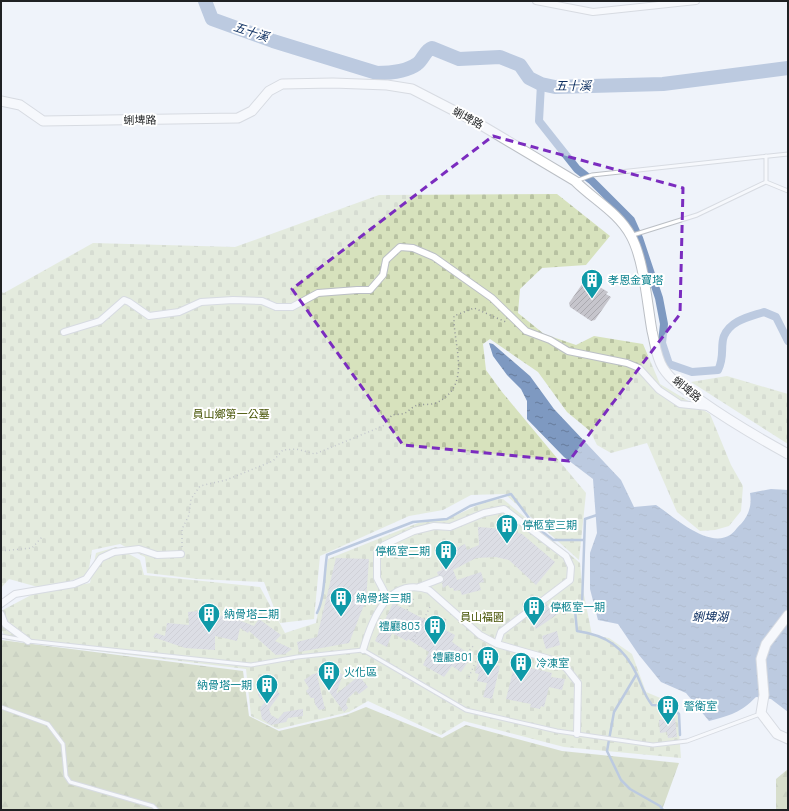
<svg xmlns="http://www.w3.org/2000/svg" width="789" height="811" font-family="Manrope,'Noto Sans TC',sans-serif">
	<defs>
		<pattern id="forest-firs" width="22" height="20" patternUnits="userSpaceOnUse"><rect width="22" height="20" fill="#bac696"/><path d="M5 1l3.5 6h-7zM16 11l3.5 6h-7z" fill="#9faa81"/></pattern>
		<pattern id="cemetery-stones" width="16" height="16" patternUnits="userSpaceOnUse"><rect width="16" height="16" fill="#d7e2bd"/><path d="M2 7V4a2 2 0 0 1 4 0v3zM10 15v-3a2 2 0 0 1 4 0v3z" fill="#b8c2a2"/></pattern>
		<pattern id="water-ripples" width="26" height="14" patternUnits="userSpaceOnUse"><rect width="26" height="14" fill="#7e99c1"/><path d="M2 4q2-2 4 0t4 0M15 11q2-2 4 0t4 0" fill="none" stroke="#677c9c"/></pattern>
		<pattern id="building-hatch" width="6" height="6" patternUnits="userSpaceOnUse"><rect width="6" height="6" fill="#c6c5cc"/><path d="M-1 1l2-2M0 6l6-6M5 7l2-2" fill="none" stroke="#aaa9af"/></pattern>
	</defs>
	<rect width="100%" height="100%" fill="#eff3fa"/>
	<!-- forest -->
	<path fill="url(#forest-firs)" d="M 1,640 L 243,671 L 249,716 L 279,731 L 346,715 L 366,707 L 442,738 L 466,725 L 562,751 L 679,763 L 662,810 L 1,810 Z
		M 788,769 L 788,810 L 776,810 L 776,779 Z"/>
	<!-- cemetery -->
	<path fill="url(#cemetery-stones)" d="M 557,194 L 610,236 L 586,265 L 542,268 L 520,289 L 518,313 L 544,334 L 576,345 L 594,336 L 643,344 L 660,384 L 710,414 L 731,465 L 743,486 L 741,511 L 729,526 L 715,530 L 700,531 L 677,512 L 647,443 L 611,453 L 597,445 L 590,431 L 567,412 L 538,372 L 490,339 L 483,344 L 486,370 L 502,392 L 586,493 L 579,560 L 505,494 L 471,495 L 443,510 L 409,516 L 320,556 L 314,619 L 280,623 L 264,582 L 198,579 L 147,573 L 145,557 L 120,544 L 92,550 L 88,575 L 45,589 L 9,579 L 1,588 L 1,292 L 4,293 L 93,243 L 235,247 L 379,195 Z
		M 727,376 L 788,394 L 788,444 L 691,382 Z
		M 503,499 L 580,563 L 582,585 L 592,635 L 609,638 L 632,654 L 646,692 L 677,705 L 681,758 L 564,747 L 464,721 L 441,735 L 368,701 L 349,712 L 278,729 L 251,716 L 246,669 L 6,640 L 1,628 L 1,611 L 33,594 L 90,583 L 96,553 L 116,547 L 140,560 L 144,575 L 260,587 L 285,633 L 316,623 L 328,559 L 418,523 L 452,517 L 489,500 Z"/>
	<!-- water -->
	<path fill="url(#water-ripples)" d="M 489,343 L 493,344 L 530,376 L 554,409 L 621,480 L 634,507 L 656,505 C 673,516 708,549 730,535 C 734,533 737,527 741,524 C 749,515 752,505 750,493 L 771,489 L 788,490 L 788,712 L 771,699 L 756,697 C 740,713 731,715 709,721 L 686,693 L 661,682 L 639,655 L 618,624 L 598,620 L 590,589 L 590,553 L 597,533 L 593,479 L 564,457 L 527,419 L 527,401 L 521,389 L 507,375 L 493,356 Z"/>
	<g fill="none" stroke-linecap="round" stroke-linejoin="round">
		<!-- stream -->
		<path stroke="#7e99c1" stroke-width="2.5" d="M 597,515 L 585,519 L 582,605 L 575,610 L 577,631 C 606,635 624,647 637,675 C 642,686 644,695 652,705 L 670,706 L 679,714 L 680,735
			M 317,613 C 325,597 324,573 327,555 L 413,522 L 447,519 L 470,506 L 511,494 L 535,526 L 553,540 L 583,540
			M 636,675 L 614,712 L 607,751 L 621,780 L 630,789 L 660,806 L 663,810"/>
		<!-- canal -->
		<path stroke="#7e99c1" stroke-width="8" d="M 541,84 L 539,121 L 577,169 L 591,180 L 631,220 L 639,238 L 659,298 L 664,324 L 662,343 L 669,364 L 692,372 L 718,370 C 725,357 720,346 724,336 C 731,320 749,317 764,312 L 776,317 L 788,341"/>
		<!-- river -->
		<path stroke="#7e99c1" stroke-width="14" d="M 205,1 L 212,19 L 273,41 L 377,73 C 390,73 406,72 417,64 C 423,60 425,50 432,48 L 459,59 L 500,57 L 520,65 L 529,78 L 541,84 L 555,87 L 663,84 L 788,68"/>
	</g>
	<!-- building -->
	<path fill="url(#building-hatch)" d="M 585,280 L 592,285 L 593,283 L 608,292 L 606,294 L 611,297 L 595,320 L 591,321 L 570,307 L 569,303 Z
		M 478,527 L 504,529 L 522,534 L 555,562 L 536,585 L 509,560 L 496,557 L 476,558 L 453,570 L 457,580 L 481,572 L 484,582 L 479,583 L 481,590 L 462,595 L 460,590 L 454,591 L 453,588 L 450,588 L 448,585 L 443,588 L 442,583 L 444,580 L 444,577 L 438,575 L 437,572 L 442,570 L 441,567 L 445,565 L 443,562 L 448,560 L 445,553 L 465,544 L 467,550 L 479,545 Z
		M 336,558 L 369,559 L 366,600 L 349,643 L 299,652 L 297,642 L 317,637 Z
		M 393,603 L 455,635 L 452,642 L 472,656 L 461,672 L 452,666 L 444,677 L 423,665 L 429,652 L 408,639 L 407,641 L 392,633 L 387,647 L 375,641 Z
		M 547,603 L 548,607 L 552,604 L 558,614 L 536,629 L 528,617 Z
		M 198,611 L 236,619 L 254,626 L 259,619 L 281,635 L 275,641 L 292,649 L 285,654 L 276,655 L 249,631 L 248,633 L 240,628 L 237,641 L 215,636 L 215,650 L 185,648 L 153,637 L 156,633 L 165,636 L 167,623 L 189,625 L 188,612 Z
		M 557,631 L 560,645 L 546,649 L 542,636 Z
		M 517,655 L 530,658 L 527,667 L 552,673 L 551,677 L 565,679 L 562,690 L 549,687 L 544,707 L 541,706 L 540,709 L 530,707 L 531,704 L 506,699 Z
		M 478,660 L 500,666 L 492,699 L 483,697 L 487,683 L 477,681 L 479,674 L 475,673 Z
		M 331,671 L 343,674 L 336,694 L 359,676 L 368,687 L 359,694 L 356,691 L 348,698 L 346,704 L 348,708 L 344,712 L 317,675 L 325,709 L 319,710 L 315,704 L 314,698 L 311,698 L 306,691 L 309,688 L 304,680 L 313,674 Z
		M 266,682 L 269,699 L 275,690 L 280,694 L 269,709 L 271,715 L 278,719 L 284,712 L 303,709 L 303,716 L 288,718 L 286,722 L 271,725 L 262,719 L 260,708 L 265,702 L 259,697 L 256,684 Z
		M 675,718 L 677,737 L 668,738 L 667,732 L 660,733 L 659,720 Z"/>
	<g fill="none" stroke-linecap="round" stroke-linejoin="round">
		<!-- lane casing -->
		<g stroke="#bbbfc5" stroke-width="5">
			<path id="lane" d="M 576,181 L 592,175 L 788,154
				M 766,182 L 766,156
				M 633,235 L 697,215 L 766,182 L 788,191
				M 1,636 L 23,640
				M 28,641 L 251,665 L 297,657 L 363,650 L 466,710 L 557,731 L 653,745 L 687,741 L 760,714
				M 1,707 L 48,724 L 63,744 L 66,776 L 70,782 L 153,806 L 157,810"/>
		</g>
		<!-- street casing -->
		<g stroke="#bbbfc5" stroke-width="8">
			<path id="street" d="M 536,1 L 593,12 L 696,1
				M 64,332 L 100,321 L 124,300 L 129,302 L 149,316 L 179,312 L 201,302 L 233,300 L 262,301 L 276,307 L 292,307 L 318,293 L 357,290 L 370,290 L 383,275 L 386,260 L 400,247 L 413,248 L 434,257 L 492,298 L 526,331 L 550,340 L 568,351 L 627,363 L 639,368 L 659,390 L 680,404 L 708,407
				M 419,587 L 440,579
				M 387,597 L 377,578 L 377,553 L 384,545 L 414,531 L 434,526 L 450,527 L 484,513 L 504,509 L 566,556 L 571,567 L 570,580 L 501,632 L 497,644
				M 1,604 L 15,594 L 74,584 L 86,579 L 101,558 L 114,552 L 139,549 L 157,555 L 181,554
				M 1,614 L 5,624 L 28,641
				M 363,650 C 372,619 388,576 429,590 L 480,635 L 497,644 L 546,658 L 559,662 L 567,669 L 578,683 L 577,734"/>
		</g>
		<!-- secondary casing -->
		<g stroke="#bbbfc5" stroke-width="11">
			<path id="secondary" d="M 1,101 L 20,105 L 43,121 L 238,118 L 252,111 L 269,91 L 282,84 L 333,83 L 387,85 L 412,89 L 476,122 L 575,181 C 594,200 618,212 631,236 C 644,260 647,303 652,331 C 655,343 656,357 663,368 C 672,382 687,391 700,400 C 728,420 757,437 788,454
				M 788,615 L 766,644 L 761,659 L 764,695 L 761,713 L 777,734 L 788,739"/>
		</g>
		<!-- path -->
		<path stroke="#8f9297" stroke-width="1.5" stroke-dasharray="1 3" stroke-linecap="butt" d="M 182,547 L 182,529 L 189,515 L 191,499 L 200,486 L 226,480 L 273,461 L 283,450 L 296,449 L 315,454 L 383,426 L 392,415 C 396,414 401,415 405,413 C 409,411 413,406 418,405 C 424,404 431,405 436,403 C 473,386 453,346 454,316 L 474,308 L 506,322
			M 1,551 L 32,548 L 42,537
			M 407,610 L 414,598
			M 441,627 L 446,619
			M 413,640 L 430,607
			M 467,653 L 474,645
			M 491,664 L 494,654
			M 469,677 L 481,649"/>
		<!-- lane -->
		<use href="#lane" stroke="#fff" stroke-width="3"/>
		<!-- street -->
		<use href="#street" stroke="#fff" stroke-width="6"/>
		<!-- secondary -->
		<use href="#secondary" stroke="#fff" stroke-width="9"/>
	</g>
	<!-- marked area -->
	<path d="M0 0H789V811H0ZM 493,136 L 683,188 L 680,314 L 569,461 L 403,445 L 292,289 Z" fill="#eff3fa" fill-opacity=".55" fill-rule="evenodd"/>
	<path fill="none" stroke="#7b2cbf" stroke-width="3" stroke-dasharray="8 5" stroke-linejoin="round" d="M 493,136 L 683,188 L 680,314 L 569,461 L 403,445 L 292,289 Z"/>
	<!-- icons -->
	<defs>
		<g id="building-pin" transform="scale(1.15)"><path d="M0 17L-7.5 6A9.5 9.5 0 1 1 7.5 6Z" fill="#0f9aa8" stroke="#fff"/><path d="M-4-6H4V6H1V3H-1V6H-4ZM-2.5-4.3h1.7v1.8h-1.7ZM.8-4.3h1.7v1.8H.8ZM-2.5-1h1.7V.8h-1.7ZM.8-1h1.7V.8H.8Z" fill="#fff"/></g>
	</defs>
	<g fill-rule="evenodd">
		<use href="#building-pin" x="592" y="280"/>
		<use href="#building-pin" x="507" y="525"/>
		<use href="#building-pin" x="446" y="551"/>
		<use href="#building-pin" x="341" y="598"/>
		<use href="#building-pin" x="534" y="607"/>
		<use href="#building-pin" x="209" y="614"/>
		<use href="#building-pin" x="435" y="626"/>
		<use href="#building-pin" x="488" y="657"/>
		<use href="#building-pin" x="521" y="663"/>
		<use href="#building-pin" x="329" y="672"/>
		<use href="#building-pin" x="267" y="685"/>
		<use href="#building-pin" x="668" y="706"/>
	</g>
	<g text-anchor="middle" stroke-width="4" stroke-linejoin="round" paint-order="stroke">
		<!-- street labels -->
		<g font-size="11" fill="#1f2123" stroke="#fff">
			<text transform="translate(468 118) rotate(28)" y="4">蜊埤路</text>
			<text transform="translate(140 120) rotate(-1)" y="4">蜊埤路</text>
			<text transform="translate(687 389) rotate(39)" y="4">蜊埤路</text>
		</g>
		<!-- culture labels -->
		<g font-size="11" fill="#0d838f" stroke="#fff" text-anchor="start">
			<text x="608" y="284">孝恩金寶塔</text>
			<text x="522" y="529">停柩室三期</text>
			<text x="430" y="555" text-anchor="end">停柩室二期</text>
			<text x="356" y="602">納骨塔三期</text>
			<text x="550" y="611">停柩室一期</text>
			<text x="224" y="618">納骨塔二期</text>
			<text x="420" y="630" text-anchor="end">禮廳803</text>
			<text x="472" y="661" text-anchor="end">禮廳801</text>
			<text x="536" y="667">冷凍室</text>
			<text x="344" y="676">火化區</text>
			<text x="252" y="689" text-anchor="end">納骨塔一期</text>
			<text x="684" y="710">警衛室</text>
		</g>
		<!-- park labels -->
		<g font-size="11" fill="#455202" stroke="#fff">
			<text x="231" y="418">員山鄉第一公墓</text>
			<text x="482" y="621">員山福園</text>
		</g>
		<!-- water labels -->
		<g font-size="12" font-style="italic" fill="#0d2f61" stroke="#fff">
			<text transform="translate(251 32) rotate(18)" y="4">五十溪</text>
			<text x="573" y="90">五十溪</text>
			<text x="710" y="621">蜊埤湖</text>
		</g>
	</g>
	<!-- border -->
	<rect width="789" height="811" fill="none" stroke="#1f2123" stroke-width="4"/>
</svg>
